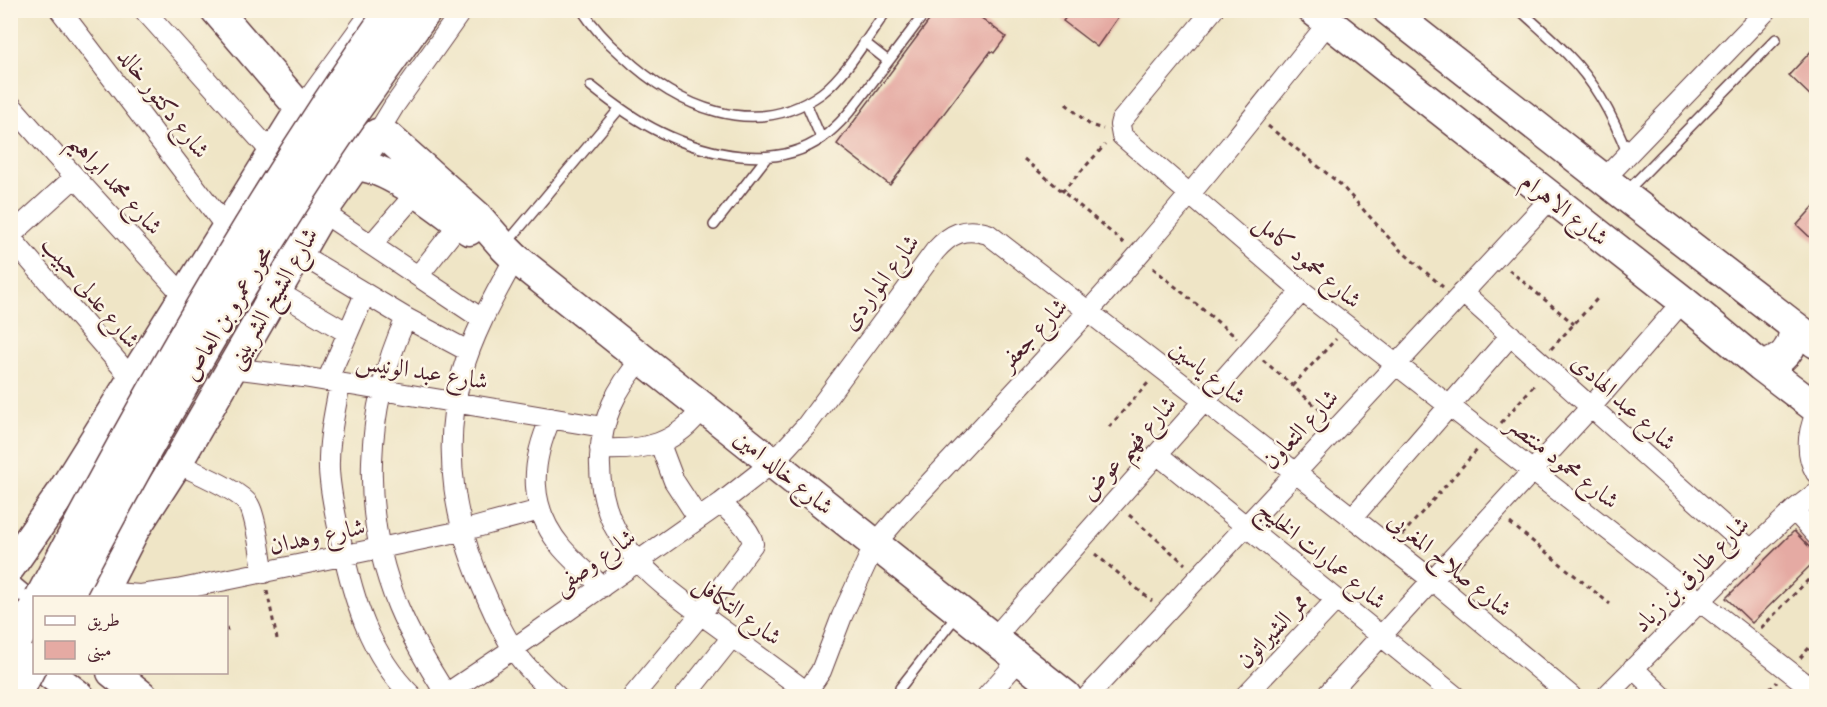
<svg xmlns="http://www.w3.org/2000/svg" width="1827" height="707" font-family="'Libre Bodoni',Amiri,serif">
	<rect width="100%" height="100%" fill="#fcf5e5"/>
	<filter id="ink" filterUnits="userSpaceOnUse"><feTurbulence type="fractalNoise" baseFrequency=".0167" numOctaves="2"/><feDisplacementMap in="SourceGraphic" scale="12" xChannelSelector="R" yChannelSelector="G"/><feConvolveMatrix kernelMatrix="1 2 1 2 8 2 1 2 1" color-interpolation-filters="sRGB"/></filter>
	<filter id="wash" filterUnits="userSpaceOnUse"><feTurbulence type="fractalNoise" baseFrequency=".008" numOctaves="4" result="noise"/><feDisplacementMap in="SourceGraphic" scale="24" xChannelSelector="R" yChannelSelector="G"/><feGaussianBlur stdDeviation="1.35" result="paint"/><feColorMatrix in="noise" values="0 0 0 0 0 0 0 0 0 0 0 0 0 0 0 0 0 1.4 0 .05"/><feComposite in="paint" operator="in"/></filter>
	<g filter="url(#wash)">
		<rect width="100%" height="100%" fill="#efe5c6"/>
		<g id="blocks">
			<!-- building -->
			<path fill="#e5aaa3" d="M 937,10 L 971,10 L 1006,37 L 994,53 L 991,51 L 890,185 L 837,144 Z
				M 1072,10 L 1123,10 L 1097,47 L 1063,21 Z
				M 1816,46 L 1816,101 L 1789,75 Z
				M 1816,204 L 1816,243 L 1797,225 Z
				M 1794,531 L 1816,554 L 1816,560 L 1752,623 L 1726,598 Z"/>
		</g>
	</g>
	<g filter="url(#ink)">
		<use href="#blocks" fill-opacity="0" stroke="#633d42" stroke-width="1.5"/>
		<g fill="none" stroke-linecap="round" stroke-linejoin="round">
			<!-- service casing -->
			<g stroke="#633d42" stroke-width="12">
				<path id="service" d="M 582,10 C 593,27 607,42 622,55 C 676,106 754,142 822,93 C 846,75 869,35 887,10
					M 1520,10 C 1536,25 1553,39 1568,55 C 1596,83 1614,118 1628,155
					M 864,42 L 888,61
					M 591,86 C 612,103 635,120 660,132 C 707,155 776,171 822,138 C 844,122 858,101 874,80 C 892,57 909,34 927,10
					M 806,103 L 821,138
					M 1627,191 L 1776,39
					M 714,225 L 767,157
					M 507,243 L 620,108
					M 900,688 L 958,614"/>
			</g>
			<!-- minor casing -->
			<g stroke="#633d42" stroke-width="22">
				<path id="minor" d="M 60,10 L 226,227
					M 144,10 L 273,154
					M 1213,10 L 1121,121 L 1120,125 L 1122,136 L 1302,291 L 1816,692
					M 10,104 L 54,154 L 184,296
					M 301,109 L 373,10
					M 377,134 L 394,106 L 462,10
					M 1604,179 L 1767,10
					M 322,212 L 482,319
					M 10,236 L 75,177
					M 10,237 L 133,380
					M 371,245 L 416,193
					M 298,253 L 406,318 L 468,351
					M 515,258 C 495,295 474,331 462,373 C 440,450 455,530 489,602 C 496,618 504,635 514,650 C 526,668 542,682 557,696
					M 418,276 L 459,224
					M 276,291 L 348,333
					M 1462,292 L 1751,550
					M 406,318 C 364,410 360,513 398,606 C 411,637 428,666 446,694
					M 642,359 C 616,388 602,418 600,457 C 597,541 652,578 713,623 C 746,647 779,671 812,696
					M 232,368 L 303,377 L 603,427
					M 327,381 L 365,294
					M 340,383 C 335,411 328,440 329,469 C 330,493 336,517 341,541 C 353,598 369,654 412,696
					M 1816,413 C 1808,432 1805,454 1816,473
					M 551,418 C 530,464 528,507 562,548 C 574,562 589,574 602,587
					M 660,444 L 674,481 L 698,518
					M 600,449 C 644,451 677,445 703,407
					M 1157,454 L 1455,696
					M 177,463 C 194,472 240,490 249,505 C 257,519 260,556 264,573
					M 1794,510 L 1816,535
					M 1352,518 L 1511,335
					M 102,592 L 140,595 L 177,590 L 462,531 L 540,510
					M 993,639 L 1302,291
					M 1633,668 L 1662,696
					M 443,696 L 513,649 L 721,503 L 772,463 L 806,426 L 935,251 C 951,233 964,227 988,234 L 1204,401 L 1432,580 L 1571,696
					M 633,696 L 701,614 L 753,544 C 751,528 731,514 721,503
					M 685,696 L 732,637
					M 804,696 L 821,671 L 842,616 L 875,544 L 900,515 C 980,428 1062,344 1139,254 C 1204,179 1266,101 1328,23
					M 987,696 L 1019,660
					M 1088,696 L 1551,198
					M 1245,696 L 1336,600
					M 1326,696 L 1591,407 L 1683,301
					M 1606,696 L 1751,550 L 1794,510 L 1816,493"/>
			</g>
			<!-- primary casing -->
			<g stroke="#633d42" stroke-width="33">
				<path id="primary" d="M 1313,10 L 1683,301 L 1761,366 L 1816,408
					M 1388,10 L 1624,195 L 1816,343
					M 355,165 C 390,167 440,209 469,230
					M 1761,366 C 1783,362 1795,348 1794,326
					M 10,567 L 61,494 L 301,109 L 216,10
					M 10,591 L 34,611
					M 99,598 L 134,530 L 177,463 L 322,212 L 377,134 L 388,137 L 477,216 L 504,247 L 515,258 L 1066,696
					M 48,672 L 79,696
					M 112,672 L 142,696"/>
			</g>
			<!-- path -->
			<path stroke="#633d42" stroke-width="3" stroke-dasharray="4.5 4.5" stroke-linecap="butt" d="M 1066,104 L 1090,125 L 1103,129
				M 1268,126 L 1340,184 L 1399,249 L 1443,287
				M 1024,159 L 1125,244
				M 1062,192 L 1105,145
				M 1153,268 L 1237,338
				M 1509,270 L 1574,324
				M 1551,349 L 1597,299
				M 1263,360 L 1326,415
				M 1292,386 L 1336,339
				M 1501,423 L 1536,383
				M 1109,427 L 1148,383
				M 1129,515 L 1185,564
				M 1510,523 L 1610,604
				M 1402,535 L 1477,450
				M 1095,554 L 1152,601
				M 267,591 L 277,639
				M 226,627 L 228,634
				M 1761,628 L 1816,572
				M 1800,658 L 1816,640
				M 1763,696 L 1777,682"/>
			<!-- service -->
			<use href="#service" stroke="#fff" stroke-width="9"/>
			<!-- minor -->
			<use href="#minor" stroke="#fff" stroke-width="20"/>
			<!-- primary -->
			<use href="#primary" stroke="#fff" stroke-width="30"/>
			<!-- primary-bridge casing -->
			<g stroke="#633d42" stroke-width="33" stroke-linecap="butt">
				<path id="primary-bridge" d="M 40,598 C 146,396 259,196 391,10
					M 67,598 C 146,446 231,297 325,155 C 357,106 393,58 427,10
					M 10,654 L 34,608
					M 16,696 L 34,661"/>
			</g>
			<!-- primary-bridge -->
			<use href="#primary-bridge" stroke="#fff" stroke-width="30"/>
		</g>
	</g>
	<g text-anchor="middle" stroke-width="5" stroke-linejoin="round" paint-order="stroke">
		<!-- street labels -->
		<g font-size="24" fill="#4a1f2b" stroke="#fcf5e5">
			<text transform="translate(164 103) rotate(52)" y="8">شارع دكتور خالد</text>
			<text transform="translate(116 184) rotate(48)" y="8">شارع محمد ابراهيم</text>
			<text transform="translate(1565 209) rotate(38)" y="8">شارع الاهرام</text>
			<text transform="translate(1308 261) rotate(40)" y="8">شارع محمود كامل</text>
			<text transform="translate(880 282) rotate(-53)" y="8">شارع المواردى</text>
			<text transform="translate(91 292) rotate(50)" y="8">شارع عدلى حبيب</text>
			<text transform="translate(272 298) rotate(-60)" y="8">شارع الشيخ الشربينى</text>
			<text transform="translate(227 313) rotate(-59)" y="8">محور عمرو بن العاص</text>
			<text transform="translate(1033 334) rotate(-47)" y="8">شارع جعفر</text>
			<text transform="translate(422 371) rotate(9)" y="8">شارع عبد الونيس</text>
			<text transform="translate(1208 372) rotate(38)" y="8">شارع ياسين</text>
			<text transform="translate(1624 402) rotate(42)" y="8">شارع عبد الهادى</text>
			<text transform="translate(1300 429) rotate(-47)" y="8">شارع التعاون</text>
			<text transform="translate(1128 448) rotate(-48)" y="8">شارع فهيم عوض</text>
			<text transform="translate(1563 462) rotate(38)" y="8">شارع محمود منتصر</text>
			<text transform="translate(784 472) rotate(39)" y="8">شارع خالد امين</text>
			<text transform="translate(317 536) rotate(-12)" y="8">شارع وهدان</text>
			<text transform="translate(1322 555) rotate(39)" y="8">شارع عمارات الخليج</text>
			<text transform="translate(594 561) rotate(-35)" y="8">شارع وصفى</text>
			<text transform="translate(1450 564) rotate(39)" y="8">شارع صلاح المغربى</text>
			<text transform="translate(1691 574) rotate(-45)" y="8">شارع طارق بن زياد</text>
			<text transform="translate(738 610) rotate(36)" y="8">شارع التكافل</text>
			<text transform="translate(1272 631) rotate(-47)" y="8">ممر الشيراتون</text>
		</g>
	</g>
	<!-- margin -->
	<rect width="1827" height="707" fill="none" stroke="#fcf5e5" stroke-width="36"/>
	<!-- legend -->
	<rect x="33" y="596" width="195" height="78" fill="#fcf5e5" stroke="#b59f9b" stroke-width="1.5"/>
	<rect x="45" y="616" width="30" height="9" fill="#ffffff" stroke="#b59f9b" stroke-width="1.5"/>
	<text x="87" y="626" font-size="18" fill="#4a1f2b">طريق</text>
	<rect x="45" y="641" width="30" height="18" fill="#e5aaa3" stroke="#b59f9b" stroke-width="1.5"/>
	<text x="87" y="656" font-size="18" fill="#4a1f2b">مبنى</text>
</svg>
